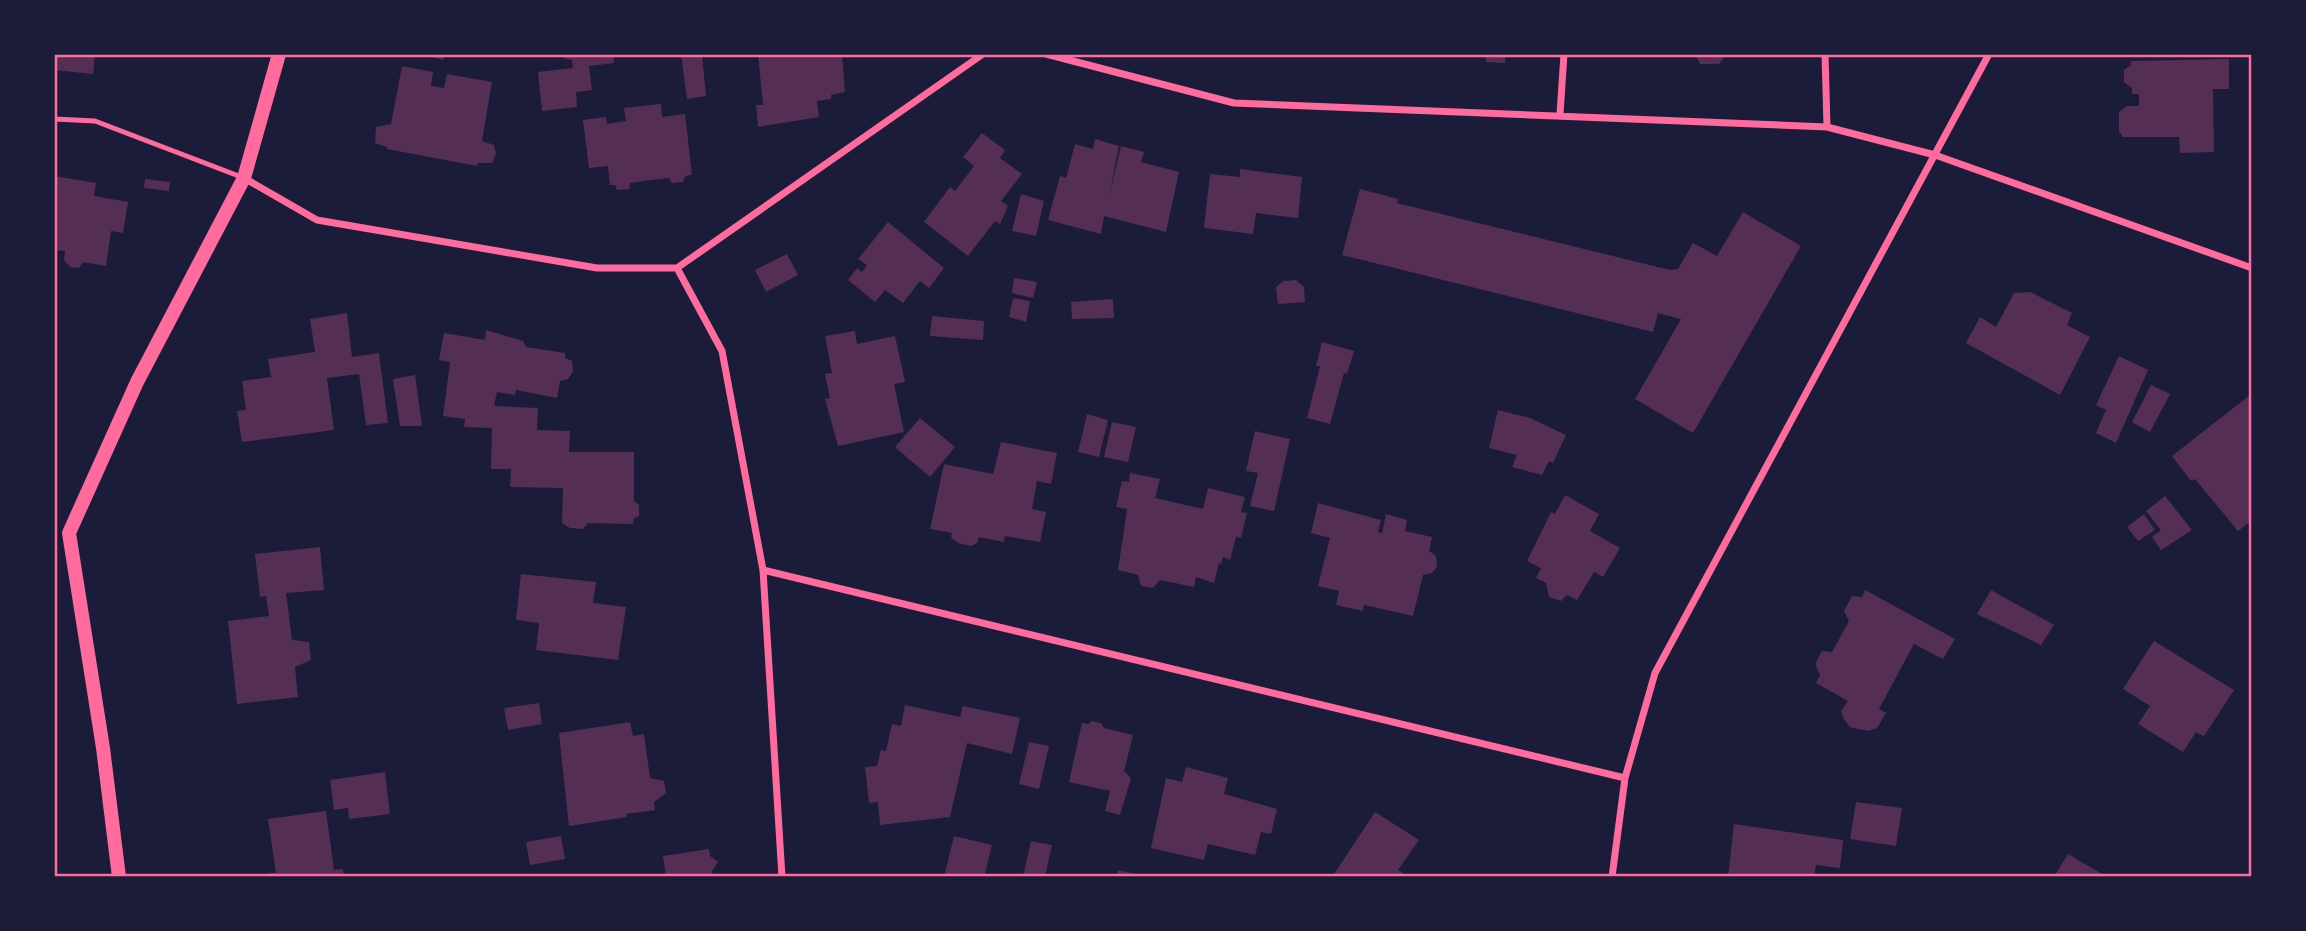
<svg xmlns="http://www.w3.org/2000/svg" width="2306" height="931" font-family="Helvetica,sans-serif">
	<rect width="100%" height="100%" fill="#1b1b3a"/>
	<!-- building -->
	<path fill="#542f53" d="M 54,54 L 95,54 L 93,74 L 54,70 Z
		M 421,54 L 445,54 L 443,60 Z
		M 564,54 L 613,54 L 614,63 L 589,66 L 592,90 L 576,92 L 577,107 L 542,111 L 538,72 L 573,68 L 572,60 L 564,58 Z
		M 681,54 L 702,54 L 706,96 L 687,99 Z
		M 758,54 L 842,54 L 845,92 L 831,95 L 831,99 L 817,101 L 819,117 L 758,127 L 756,105 L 763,105 Z
		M 1486,54 L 1505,54 L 1505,63 L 1486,62 Z
		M 1695,54 L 1724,54 L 1723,59 L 1719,64 L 1700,64 Z
		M 2229,59 L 2229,89 L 2213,89 L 2214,152 L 2180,153 L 2179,137 L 2123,137 L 2119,131 L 2119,112 L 2127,106 L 2139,106 L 2139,94 L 2132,94 L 2132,88 L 2124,82 L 2124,70 L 2131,65 L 2131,61 Z
		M 402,66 L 433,72 L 431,86 L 444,88 L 447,74 L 492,82 L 482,141 L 494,145 L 496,154 L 492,163 L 478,163 L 477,166 L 387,149 L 387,147 L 375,143 L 376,127 L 391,124 Z
		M 661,104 L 662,117 L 685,114 L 692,175 L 685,176 L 683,182 L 672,183 L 669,178 L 651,180 L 630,183 L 629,189 L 617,190 L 615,185 L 610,185 L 608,166 L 589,168 L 583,120 L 606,117 L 607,124 L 626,121 L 624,108 Z
		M 982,133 L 1005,150 L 1000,158 L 1022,174 L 1001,201 L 1008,206 L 1000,224 L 995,221 L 968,256 L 924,222 L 950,187 L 955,191 L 974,166 L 963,157 Z
		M 1095,139 L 1119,146 L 1109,197 L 1121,146 L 1144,152 L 1141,162 L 1179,172 L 1166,232 L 1104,216 L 1101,234 L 1048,220 L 1060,176 L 1066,178 L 1075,144 L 1093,149 Z
		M 1240,169 L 1302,177 L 1298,218 L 1256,213 L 1253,234 L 1204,228 L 1210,174 L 1240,177 Z
		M 54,176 L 96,183 L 94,196 L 128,202 L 123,233 L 111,231 L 106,266 L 83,262 L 79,268 L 70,267 L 64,260 L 65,251 L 54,250 Z
		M 145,179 L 170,182 L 169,191 L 144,188 Z
		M 1360,189 L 1398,199 L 1397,203 L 1670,270 L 1678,269 L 1693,243 L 1717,256 L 1743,212 L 1801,246 L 1693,433 L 1635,399 L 1681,319 L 1658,313 L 1653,332 L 1342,255 Z
		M 1021,194 L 1044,201 L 1036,236 L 1012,231 Z
		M 888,222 L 944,268 L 929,288 L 920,281 L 903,303 L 885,290 L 875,302 L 848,280 L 857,268 L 862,272 L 867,265 L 858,259 Z
		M 787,254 L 798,275 L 766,292 L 755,270 Z
		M 1014,278 L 1037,282 L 1033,298 L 1012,293 Z
		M 1296,280 L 1304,287 L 1305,302 L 1278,304 L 1276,287 L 1283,281 Z
		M 2030,292 L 2072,313 L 2067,325 L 2090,337 L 2060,395 L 1966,343 L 1980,317 L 1996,327 L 2014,293 Z
		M 1013,298 L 1030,301 L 1026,322 L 1009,317 Z
		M 1113,299 L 1114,318 L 1072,319 L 1071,302 Z
		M 347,313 L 352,357 L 379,353 L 388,423 L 366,425 L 359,374 L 327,378 L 334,430 L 242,442 L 237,411 L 246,410 L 242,381 L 271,377 L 268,359 L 315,352 L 310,319 Z
		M 932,316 L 984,321 L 983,340 L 930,336 Z
		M 486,330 L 523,341 L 526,347 L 565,353 L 565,358 L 572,361 L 573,371 L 568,379 L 560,381 L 557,398 L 516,390 L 515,395 L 497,392 L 494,406 L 538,408 L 537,430 L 570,431 L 569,452 L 634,452 L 634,501 L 639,505 L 639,516 L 634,518 L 633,524 L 588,523 L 583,529 L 570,528 L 562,523 L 563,488 L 510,487 L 511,469 L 491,469 L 492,428 L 464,427 L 465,419 L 443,416 L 450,362 L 439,360 L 444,333 L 485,340 Z
		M 855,331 L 857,344 L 895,336 L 905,382 L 894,384 L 904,432 L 838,446 L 825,399 L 830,398 L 825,374 L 832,373 L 825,336 Z
		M 1322,342 L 1354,351 L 1347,374 L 1344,373 L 1330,424 L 1307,418 L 1320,366 L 1316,366 Z
		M 2119,356 L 2148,370 L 2116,443 L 2096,433 L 2106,410 L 2096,405 Z
		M 415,375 L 422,426 L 400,426 L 393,379 Z
		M 2151,385 L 2170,394 L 2150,432 L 2132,422 Z
		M 2250,395 L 2252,520 L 2238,531 L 2195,479 L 2191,481 L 2172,456 Z
		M 1498,410 L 1530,418 L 1566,435 L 1553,463 L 1549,461 L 1542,475 L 1512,467 L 1517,455 L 1489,448 Z
		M 1087,414 L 1108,420 L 1099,457 L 1078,452 Z
		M 920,418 L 955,447 L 930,477 L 895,447 Z
		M 1112,422 L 1136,427 L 1128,462 L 1104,457 Z
		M 1255,431 L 1290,439 L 1274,511 L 1250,506 L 1258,473 L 1246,471 Z
		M 1001,442 L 1057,453 L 1051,484 L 1037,481 L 1032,509 L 1046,512 L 1040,542 L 1005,536 L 1004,542 L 979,537 L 977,543 L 971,546 L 958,543 L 951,537 L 952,533 L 930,529 L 944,464 L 993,474 Z
		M 1130,473 L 1160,479 L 1155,498 L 1203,509 L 1208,488 L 1245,497 L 1241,512 L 1247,513 L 1241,538 L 1236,537 L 1230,560 L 1223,557 L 1221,564 L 1219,563 L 1214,583 L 1196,577 L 1194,587 L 1160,580 L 1153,588 L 1141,586 L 1138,575 L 1118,570 L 1127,509 L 1116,507 L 1122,481 L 1129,482 Z
		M 1565,495 L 1599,514 L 1590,531 L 1620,548 L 1603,577 L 1594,572 L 1577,600 L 1567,595 L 1561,601 L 1549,597 L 1546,583 L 1536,578 L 1541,568 L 1527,561 L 1551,512 L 1555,514 Z
		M 2165,496 L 2192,530 L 2161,550 L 2152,537 L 2161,530 L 2146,511 Z
		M 1318,503 L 1381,520 L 1378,532 L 1382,533 L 1386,514 L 1407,520 L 1405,531 L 1432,537 L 1429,551 L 1436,556 L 1437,567 L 1432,573 L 1423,575 L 1413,616 L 1364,605 L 1363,611 L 1336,605 L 1339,591 L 1318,586 L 1330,538 L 1311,533 Z
		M 2144,514 L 2155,530 L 2138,541 L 2127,527 Z
		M 320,547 L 324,590 L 286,593 L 292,640 L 309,642 L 311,660 L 295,667 L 298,697 L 237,704 L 228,621 L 269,616 L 266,596 L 260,597 L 255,554 Z
		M 521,574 L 596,582 L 593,603 L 626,607 L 618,660 L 536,650 L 539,623 L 516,620 Z
		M 1865,590 L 1955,639 L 1943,659 L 1914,644 L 1879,709 L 1886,713 L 1877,728 L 1868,731 L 1850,727 L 1844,719 L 1841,711 L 1848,701 L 1816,683 L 1820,675 L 1815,664 L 1822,651 L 1832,652 L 1849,621 L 1844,611 L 1852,596 L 1862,597 Z
		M 1991,590 L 2054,625 L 2041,645 L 1977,614 Z
		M 2154,641 L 2234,690 L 2204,736 L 2196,732 L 2183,752 L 2138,724 L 2150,706 L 2123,689 Z
		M 539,703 L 542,724 L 508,730 L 504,708 Z
		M 905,705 L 960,717 L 963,706 L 1020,718 L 1012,754 L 967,743 L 950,817 L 880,825 L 878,802 L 869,803 L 865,767 L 877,766 L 881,750 L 886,751 L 892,724 L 901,726 Z
		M 1092,721 L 1101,723 L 1104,728 L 1133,735 L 1124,771 L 1131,778 L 1120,815 L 1105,811 L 1110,791 L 1069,782 L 1082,723 L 1088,724 Z
		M 630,722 L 633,736 L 644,734 L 650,778 L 664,781 L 666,793 L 654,802 L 655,810 L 626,814 L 627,817 L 569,826 L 559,733 Z
		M 1029,742 L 1049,746 L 1039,789 L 1019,784 Z
		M 1186,767 L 1228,778 L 1224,794 L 1277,809 L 1271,834 L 1261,832 L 1255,855 L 1208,844 L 1204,860 L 1151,848 L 1166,778 L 1182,782 Z
		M 385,772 L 390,814 L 349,819 L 348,808 L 334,810 L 330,780 Z
		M 1856,802 L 1902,808 L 1896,846 L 1850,839 Z
		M 326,811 L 334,870 L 343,869 L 344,877 L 271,877 L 270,873 L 276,873 L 268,819 Z
		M 1375,812 L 1419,840 L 1398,870 L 1409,877 L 1332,877 Z
		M 1734,824 L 1843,840 L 1840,868 L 1816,865 L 1814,877 L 1728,877 Z
		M 561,836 L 565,859 L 530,865 L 526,842 Z
		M 954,836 L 992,845 L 985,874 L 994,877 L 944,877 Z
		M 1031,841 L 1052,845 L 1045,877 L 1023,877 Z
		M 709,849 L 710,856 L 718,862 L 712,871 L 713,877 L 666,877 L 663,856 Z
		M 2068,854 L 2102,874 L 2101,877 L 2054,877 Z
		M 1118,870 L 1143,876 L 1143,877 L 1117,877 Z"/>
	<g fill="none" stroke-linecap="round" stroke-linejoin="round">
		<!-- service -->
		<path stroke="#ff6b9d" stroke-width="5" d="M 54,119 L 95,121 L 244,178"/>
		<!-- minor -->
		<path stroke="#ff6b9d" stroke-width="7" d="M 1046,54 L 1234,103 L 1827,127 L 1935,155 L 2252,268
			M 1825,54 L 1827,127
			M 1560,114 L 1564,54
			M 244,178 L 317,220 L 597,268 L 677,268 L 983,54
			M 677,268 L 722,351 L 763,570 L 782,877
			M 763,570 L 1625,778
			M 1612,877 L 1625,778 L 1655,673 L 1989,54"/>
		<!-- secondary -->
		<path stroke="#ff6b9d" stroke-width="14" d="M 119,877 L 103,748 L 69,533 L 137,382 L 244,178 L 279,54"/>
	</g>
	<!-- border -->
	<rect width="2306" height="931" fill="none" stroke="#1b1b3a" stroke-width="112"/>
	<rect x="56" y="56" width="2194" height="819" fill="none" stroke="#ff6b9d" stroke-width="2.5"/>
</svg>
